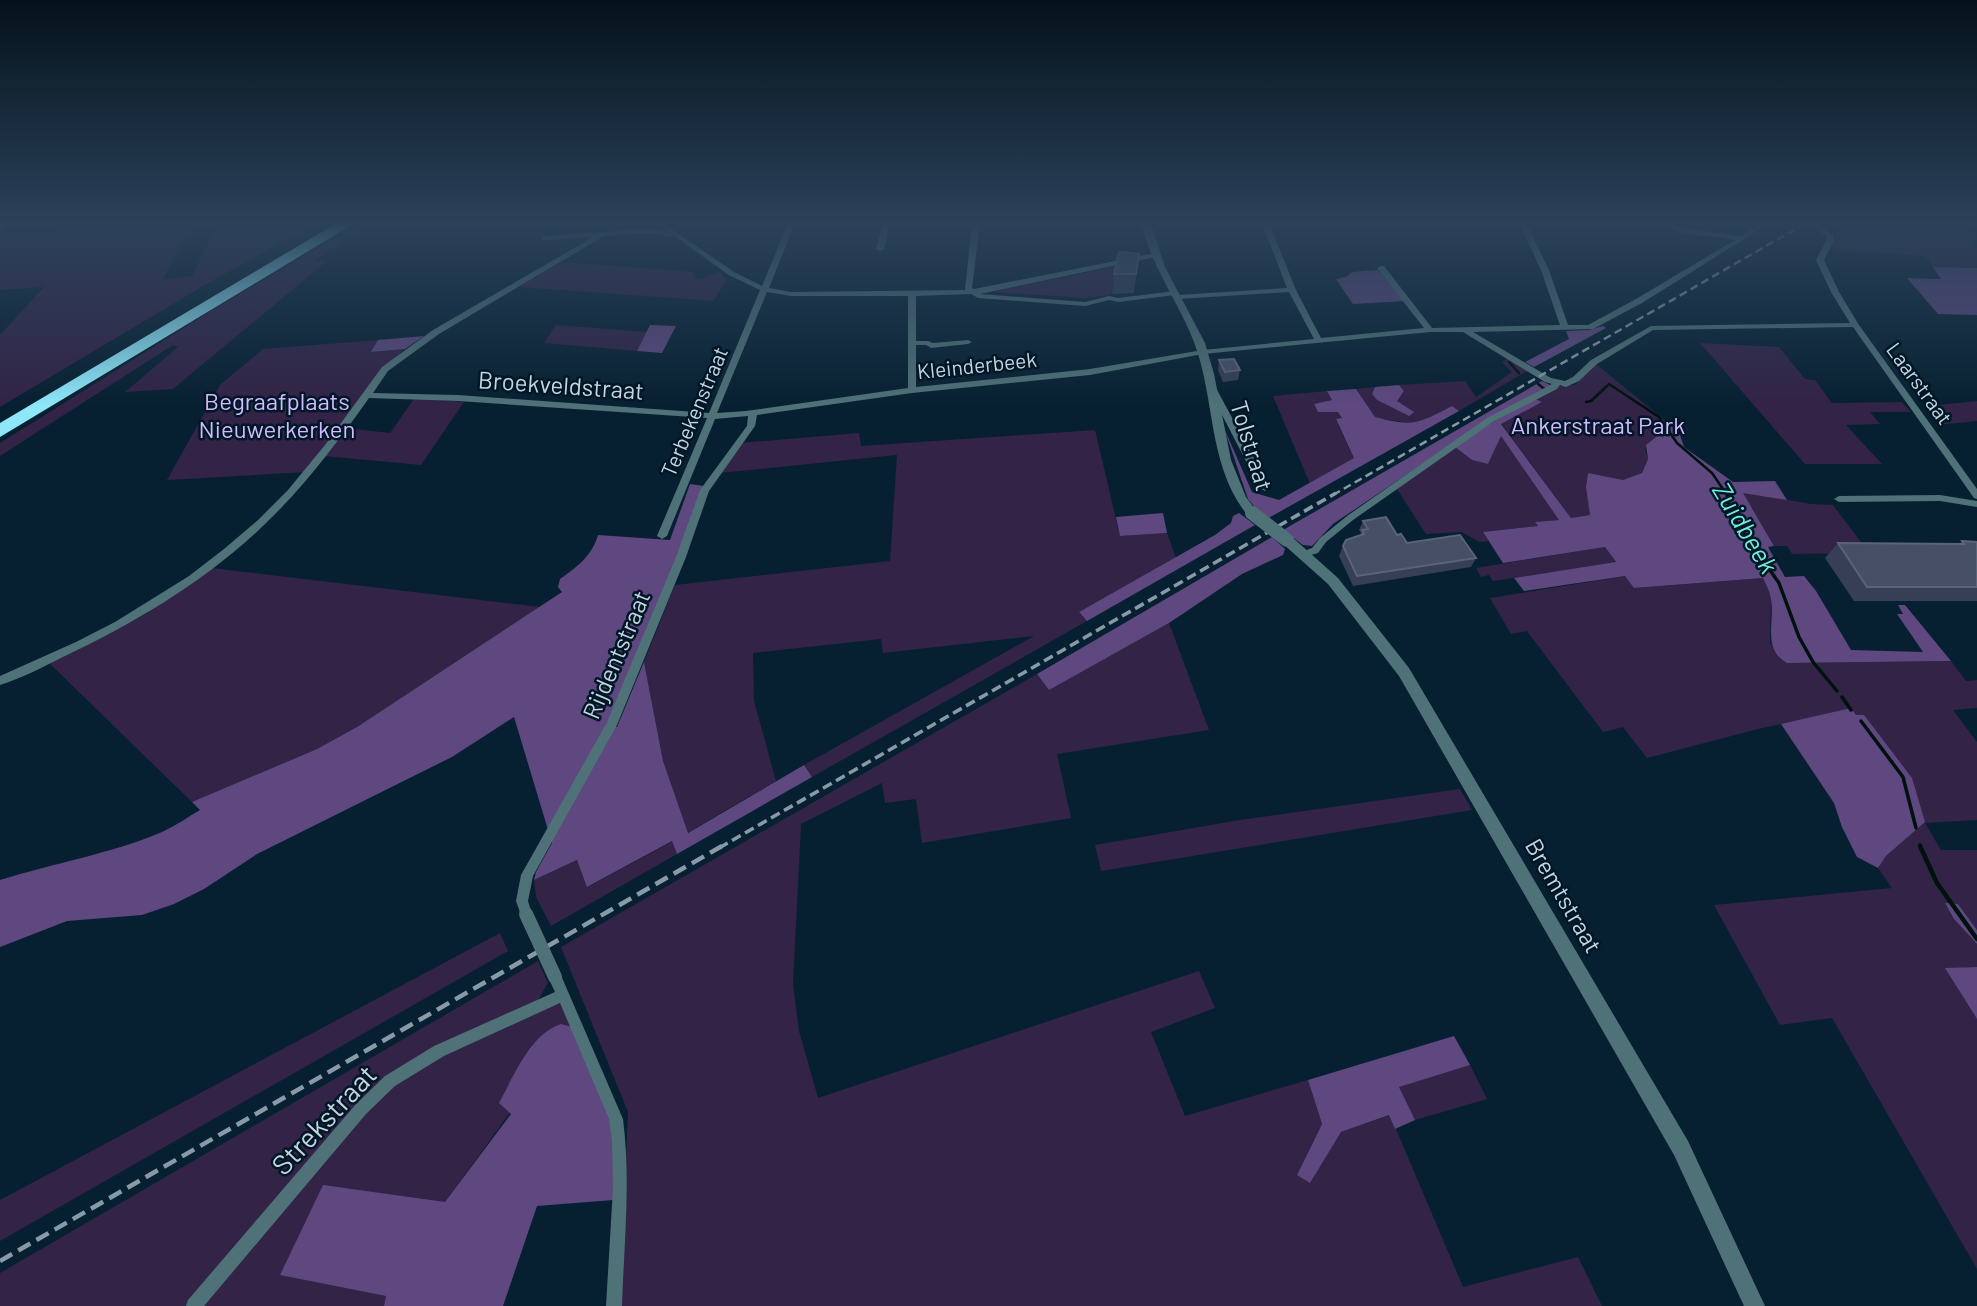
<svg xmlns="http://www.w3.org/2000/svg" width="1977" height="1306" font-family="Barlow,sans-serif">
	<rect width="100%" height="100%" fill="#072031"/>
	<!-- green -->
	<path fill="#322347" d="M 134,223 L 192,223 L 163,279 L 192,276 L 218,223 L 316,223 L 203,286 L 0,407 L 0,335 L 44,287 L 0,290 L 0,237 Z
		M 361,223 L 373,223 L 313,261 L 327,261 L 173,389 L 125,392 L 178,347 L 173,345 L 0,456 L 0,443 L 211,311 Z
		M 1846,223 L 1958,223 L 1977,247 L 1977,268 L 1933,267 L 1925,256 L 1833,250 L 1835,234 Z
		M 562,262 L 694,272 L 694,278 L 701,279 L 719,272 L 727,280 L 713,301 L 519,287 Z
		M 1117,266 L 1111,295 L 1084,298 L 993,292 Z
		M 556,325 L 647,332 L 637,351 L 544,343 Z
		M 378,340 L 372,352 L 405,349 L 382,370 L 306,472 L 167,480 L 220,385 L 263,349 Z
		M 1700,343 L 1779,347 L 1805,379 L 1815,380 L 1832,403 L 1902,402 L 1911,412 L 1870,412 L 1880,424 L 1846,425 L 1882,464 L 1805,464 Z
		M 1508,358 L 1527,371 L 1459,411 L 1452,406 L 1417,424 L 1375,418 L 1356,389 L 1375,387 L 1372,394 L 1377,400 L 1409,416 L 1397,401 L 1404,391 L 1399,385 L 1465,381 L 1476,397 L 1512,372 L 1502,362 Z
		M 1596,364 L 1673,427 L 1656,428 L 1656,437 L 1645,449 L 1648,459 L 1642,473 L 1623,480 L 1607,478 L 1588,499 L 1590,515 L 1571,518 L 1501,423 L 1541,403 L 1535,399 L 1559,386 L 1575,385 Z
		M 1327,391 L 1333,400 L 1314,405 L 1318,412 L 1338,411 L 1342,419 L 1336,420 L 1354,458 L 1310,484 L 1273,396 Z
		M 414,399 L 464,402 L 421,465 L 324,456 L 344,428 L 390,433 Z
		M 1977,401 L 1977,421 L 1938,425 L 1927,406 Z
		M 1095,430 L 1120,536 L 1167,533 L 1176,558 L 1079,612 L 1087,621 L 812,777 L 804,765 L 1034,636 L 883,653 L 881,639 L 753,653 L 754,701 L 776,781 L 687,833 L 663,761 L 644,662 L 675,585 L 890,561 L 897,455 L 719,473 L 740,443 L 859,433 L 861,446 Z
		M 1501,435 L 1560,520 L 1536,522 L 1538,526 L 1483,532 L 1489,541 L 1479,542 L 1462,532 L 1426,534 L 1395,486 L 1455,447 L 1472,460 L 1488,464 Z
		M 1742,492 L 1811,504 L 1833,505 L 1869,553 L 1792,554 L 1787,546 L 1774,546 Z
		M 1605,547 L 1616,563 L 1493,581 L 1489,575 L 1481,577 L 1476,568 Z
		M 211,568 L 540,607 L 357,727 L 317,749 L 192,802 L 49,663 L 145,614 Z
		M 1625,576 L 1635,588 L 1763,578 L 1771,596 L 1770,643 L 1787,663 L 1951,661 L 1966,681 L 1977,680 L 1977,708 L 1953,710 L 1977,742 L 1977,820 L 1925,823 L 1941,850 L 1977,850 L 1977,930 L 1958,904 L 1954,919 L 1977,944 L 1977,967 L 1946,969 L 1977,1019 L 1977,1269 L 1832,1018 L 1780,1025 L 1714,905 L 1892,888 L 1878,868 L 1886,856 L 1925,822 L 1851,709 L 1758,729 L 1647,758 L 1623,727 L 1603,732 L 1527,631 L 1511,634 L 1490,598 Z
		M 1169,623 L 1209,730 L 1057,754 L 1071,818 L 922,843 L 916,799 L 885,803 L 882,783 L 801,824 L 793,984 L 799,1031 L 818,1098 L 1199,971 L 1215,1008 L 1151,1032 L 1185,1116 L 1308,1080 L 1322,1124 L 1297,1175 L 1341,1132 L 1390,1115 L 1463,1287 L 1578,1257 L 1602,1306 L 620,1306 L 628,1112 L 561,947 L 1037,674 L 1050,689 Z
		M 1460,789 L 1472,810 L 1101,871 L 1095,845 L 1240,820 Z
		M 673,841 L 677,854 L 551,926 L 536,897 L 534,880 L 578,860 L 588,887 Z
		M 500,933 L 508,951 L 0,1241 L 0,1200 Z
		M 538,961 L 548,983 L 537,1002 L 402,1069 L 188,1306 L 0,1306 L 0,1273 Z
		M 553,1003 L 562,1004 L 572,1027 L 445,1202 L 387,1296 L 384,1306 L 201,1306 L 379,1097 C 433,1057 493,1031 553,1003 Z
		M 1470,1065 L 1487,1099 L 1415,1120 L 1398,1086 Z"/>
	<!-- forest -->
	<path fill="#5e487f" d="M 1933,267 L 1977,268 L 1977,315 L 1938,314 L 1907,278 L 1941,279 Z
		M 1378,270 L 1404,301 L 1353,304 L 1336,279 L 1346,277 L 1352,272 Z
		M 650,325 L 676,326 L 662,353 L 637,351 Z
		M 1603,326 L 1606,328 L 1534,367 L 1525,362 L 1569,339 L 1566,331 L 1589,330 Z
		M 424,336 L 405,349 L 371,352 L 378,340 Z
		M 1542,381 L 1552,386 L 1489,419 L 1333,524 L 1312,546 L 1303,545 L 1283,530 Z
		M 1399,385 L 1404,391 L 1397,401 L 1414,412 L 1409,416 L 1377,400 L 1372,394 L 1375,387 Z
		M 1356,389 L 1375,417 C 1414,427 1417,424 1452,406 L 1459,411 L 1265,520 L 1248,499 L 1224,428 L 1252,492 L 1279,500 L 1354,458 L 1336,419 L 1342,418 L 1338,412 L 1318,412 L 1314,404 L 1332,400 L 1327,391 Z
		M 1535,399 L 1542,402 L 1501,424 L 1571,518 L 1590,515 L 1586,487 L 1588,473 L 1623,480 L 1642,473 L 1648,459 L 1646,445 L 1656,437 L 1655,428 L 1673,427 L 1680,435 L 1684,447 L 1733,482 L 1775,481 L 1787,500 L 1743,493 L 1774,546 L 1768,547 L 1785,577 L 1804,576 L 1816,591 L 1851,650 L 1923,652 L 1897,614 L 1903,614 L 1898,605 L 1905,605 L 1951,661 L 1787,663 C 1762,649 1775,623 1771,599 C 1770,592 1766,585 1763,578 L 1634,588 L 1625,576 L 1524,591 L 1514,578 L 1616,562 L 1605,547 L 1503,563 L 1483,532 L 1538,526 L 1535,522 L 1559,520 L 1501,436 L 1488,464 L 1472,460 L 1455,447 L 1488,425 Z
		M 690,484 L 704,486 L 673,568 L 605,727 L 617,727 L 644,662 L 663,761 L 688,833 L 804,765 L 812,777 L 677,854 L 672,841 L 587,887 L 577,860 L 534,880 L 536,872 L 552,843 L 514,717 L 452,757 L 257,854 L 204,889 L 174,904 L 142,915 L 67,921 L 0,947 L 0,880 C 54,863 110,854 162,832 C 175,826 188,817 200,810 L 192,802 L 317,749 L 357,727 L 562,592 L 558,587 L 560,579 C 577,567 592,556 598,535 L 670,540 Z
		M 1163,513 L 1167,533 L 1120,536 L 1116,517 Z
		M 1239,513 L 1255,525 L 1087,621 L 1079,612 L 1215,535 L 1231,523 L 1233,516 Z
		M 1272,537 L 1285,549 L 1283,555 L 1242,574 L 1169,623 L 1049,690 L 1037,674 Z
		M 1851,708 L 1856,715 L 1864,715 L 1912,778 L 1925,822 L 1886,856 L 1878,868 L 1857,857 L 1842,827 L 1834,803 L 1781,724 Z
		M 1945,903 L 1958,904 L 1977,930 L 1977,944 L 1954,919 Z
		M 1977,967 L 1977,1019 L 1945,968 Z
		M 561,1024 L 572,1027 L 613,1123 L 613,1200 L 537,1206 L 503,1306 L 384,1306 L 386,1296 L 280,1275 L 323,1185 L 445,1202 L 511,1114 L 499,1103 C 514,1076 530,1034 561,1024 Z
		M 1454,1036 L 1470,1065 L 1399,1087 L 1415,1120 L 1395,1129 L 1389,1115 L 1341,1132 L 1310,1183 L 1297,1175 L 1322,1124 L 1308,1080 Z"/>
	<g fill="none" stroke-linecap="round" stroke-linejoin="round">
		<!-- stream-far2 -->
		<path stroke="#00120e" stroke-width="2.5" d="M 1509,362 L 1519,373
			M 1538,384 L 1546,390
			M 1586,402 L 1591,401 L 1609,384 L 1659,417 L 1677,443 L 1712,473 L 1727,495"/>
		<!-- stream-far1 -->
		<path stroke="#00120e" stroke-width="3.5" d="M 1727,493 L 1730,513 L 1779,583 L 1799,637 L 1813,662 L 1837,691
			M 1842,697 L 1851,710
			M 1861,721 L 1903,777 L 1916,828
			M 1920,845 L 1921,848"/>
		<!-- stream -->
		<path stroke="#00120e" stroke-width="4.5" d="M 1920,846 L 1937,883 L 1977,939"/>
		<!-- minor -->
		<path fill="#4f7178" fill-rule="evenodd" d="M 655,223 L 663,223 L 734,272 L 762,286 L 788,223 L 795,223 L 769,288 L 791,292 L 965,290 L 972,223 L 980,223 L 972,288 L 974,289 L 1155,253 L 1159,255 L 1155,257 L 980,294 L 1085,302 L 1109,296 L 1118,298 L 1175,291 L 1179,293 L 1175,295 L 1118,302 L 1109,300 L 1085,306 L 978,298 L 971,294 L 916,296 L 916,341 L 928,341 L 933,343 L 968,340 L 972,342 L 968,344 L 931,348 L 926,345 L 916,345 L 916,387 L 1090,369 L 1203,350 L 1314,339 L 1289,292 L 1178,299 L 1174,297 L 1178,295 L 1287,288 L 1262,223 L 1269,223 L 1296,290 L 1321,338 L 1424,328 L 1377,268 L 1381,266 L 1384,266 L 1432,328 L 1560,325 L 1541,270 L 1519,223 L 1526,223 L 1549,270 L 1568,325 L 1588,325 L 1636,299 L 1735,240 C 1711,234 1682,238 1662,223 L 1671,223 L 1682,228 L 1740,236 L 1761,223 L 1770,223 L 1642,303 L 1593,329 L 1473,332 L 1551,378 L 1565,381 L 1573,377 L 1591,360 L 1651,326 L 1850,323 L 1831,292 L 1816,260 L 1826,241 L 1826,236 L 1808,223 L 1816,223 L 1833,235 L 1834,241 L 1824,260 L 1839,292 L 1859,325 L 1977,489 L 1977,499 L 1974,498 L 1853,327 L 1653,330 L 1597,364 L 1579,381 L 1566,387 L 1560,385 L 1557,389 L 1493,422 L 1353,520 L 1326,542 L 1318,553 L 1304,557 L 1299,554 L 1301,552 L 1312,548 L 1320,538 L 1347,516 L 1487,418 L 1552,384 L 1545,382 L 1463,332 L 1430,332 L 1203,354 L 1090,375 L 912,393 L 757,415 L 755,426 L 709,491 L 686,557 L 617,725 L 533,876 L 528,901 L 532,914 L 530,918 L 526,920 L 522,918 L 516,901 L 521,875 L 606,724 L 676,557 L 700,490 L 747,426 L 748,416 L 715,419 L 667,536 L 662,539 L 657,536 L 707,418 L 458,401 L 369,398 C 337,443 304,487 264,525 C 206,581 135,623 63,657 C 43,667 22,678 0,685 L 0,676 L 76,642 L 115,622 L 189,576 L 224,549 L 257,521 L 288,490 L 325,445 L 382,367 L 433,330 L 593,237 L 546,240 L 543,240 L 543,236 L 648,229 L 668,232 ZM 648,233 L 671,237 L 674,236 L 729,275 L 760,290 L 709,413 L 458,395 L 373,393 L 388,371 L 439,334 L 604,236 ZM 767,292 L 791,296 L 908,296 L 908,388 L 746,411 L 717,413 Z
			M 883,223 L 890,223 L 884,249 L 880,251 L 876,249 Z
			M 1212,385 L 1216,388 L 1270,488 L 1268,490 L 1265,491 L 1260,488 L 1208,388 Z
			M 1940,495 L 1977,501 L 1977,507 L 1940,501 L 1839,502 L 1834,499 L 1839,496 Z
			M 555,971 L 560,973 L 623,1119 C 631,1181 624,1243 622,1306 L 606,1306 L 613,1188 L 612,1142 L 609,1119 L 560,1003 L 444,1056 L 395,1086 L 366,1114 L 204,1306 L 186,1306 L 188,1300 L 356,1104 L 385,1076 L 434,1046 L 555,992 L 548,977 L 550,973 Z"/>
		<!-- tertiary -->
		<path fill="#4f7178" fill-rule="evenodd" d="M 11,223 L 0,232 L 0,223 Z
			M 1141,223 L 1151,223 L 1165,267 L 1205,343 L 1214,374 L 1231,460 L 1246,497 L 1258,513 L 1256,516 L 1248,516 C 1207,465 1216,400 1194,342 C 1177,299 1153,270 1141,223 Z
			M 1287,535 L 1292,537 L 1338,578 L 1409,668 L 1688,1141 L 1765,1306 L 1744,1306 L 1674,1155 L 1399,676 L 1328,584 L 1282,543 L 1281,540 Z"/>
		<!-- motorway -->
		<path fill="#8de7f9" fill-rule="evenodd" d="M 337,223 L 355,223 L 0,437 L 0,423 Z"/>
		<!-- rail-far2 -->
		<path stroke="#889aa7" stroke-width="2.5" stroke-dasharray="8 4.5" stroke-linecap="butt" d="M 1333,495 L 1806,223"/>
		<!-- rail-far1 -->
		<path stroke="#889aa7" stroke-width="3.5" stroke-dasharray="10 5" stroke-linecap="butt" d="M 719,848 L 1336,493"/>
		<!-- rail -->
		<path stroke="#889aa7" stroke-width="4.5" stroke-dasharray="14 7" stroke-linecap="butt" d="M 0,1261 L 722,846"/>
		<!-- minor-bridge -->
		<path stroke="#4f7178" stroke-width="14" d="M 526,914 L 555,977"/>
		<!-- tertiary-bridge -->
		<path stroke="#4f7178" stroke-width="14" d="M 1252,513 L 1287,540"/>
	</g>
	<!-- wall -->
	<path fill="#373f56" d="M 1139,254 L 1134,293 L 1112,294 L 1114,274 Z
		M 1219,360 L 1240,370 L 1238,380 L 1223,382 L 1218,370 Z
		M 1363,521 L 1397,535 L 1407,543 L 1476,558 L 1471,567 L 1353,586 L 1339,556 L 1343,546 L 1360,536 L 1361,533 L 1359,530 Z
		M 1962,541 L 1977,541 L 1977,601 L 1854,601 L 1825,558 L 1838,543 L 1959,544 Z"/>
	<!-- building -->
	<path fill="#464f65" stroke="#5a6478" stroke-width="2" d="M 1119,252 L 1139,254 L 1136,274 L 1114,274 Z
		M 1234,359 L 1240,370 L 1225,372 L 1219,360 Z
		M 1386,517 L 1397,535 L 1401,534 L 1407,543 L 1460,535 L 1476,558 L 1357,576 L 1343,546 L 1346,540 L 1364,534 L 1362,530 L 1368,529 L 1363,521 Z
		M 1962,541 L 1977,542 L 1977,587 L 1867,587 L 1838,543 L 1964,544 Z"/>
	<!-- sky -->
	<linearGradient id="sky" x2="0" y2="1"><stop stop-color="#04121b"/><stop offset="0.55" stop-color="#2b425a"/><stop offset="1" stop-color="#2b425a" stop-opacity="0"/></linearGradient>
	<rect width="1977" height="406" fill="url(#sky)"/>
	<g text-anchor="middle" stroke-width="5" stroke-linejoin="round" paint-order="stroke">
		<!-- far-street labels -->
		<g font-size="21" fill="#c5d4df" stroke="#001727">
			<text transform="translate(977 366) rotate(-6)" y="7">Kleinderbeek</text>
			<text transform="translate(1919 384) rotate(54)" y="7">Laarstraat</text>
			<text transform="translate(695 412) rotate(-67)" y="7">Terbekenstraat</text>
		</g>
		<!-- street labels -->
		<g font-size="24" fill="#c5d4df" stroke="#001727">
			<text transform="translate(561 386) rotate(4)" y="8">Broekveldstraat</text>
			<text transform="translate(1251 446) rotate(73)" y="8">Tolstraat</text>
			<text transform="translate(617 655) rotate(-67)" y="8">Rijdentstraat</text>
			<text transform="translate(1563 896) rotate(60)" y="8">Bremtstraat</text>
		</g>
		<!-- park labels -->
		<g font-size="24" fill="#d2bafd" stroke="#001727">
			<text x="277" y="410">Begraafplaats<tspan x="277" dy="28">Nieuwerkerken</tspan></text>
			<text x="1598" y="434">Ankerstraat Park</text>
		</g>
		<!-- water labels -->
		<g font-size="26" font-style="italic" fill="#6df0dc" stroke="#001727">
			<text transform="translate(1745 528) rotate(59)" y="9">Zuidbeek</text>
		</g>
		<!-- near-street labels -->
		<g font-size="28" fill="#c5d4df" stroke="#001727">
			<text transform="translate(324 1120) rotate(-47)" y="10">Strekstraat</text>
		</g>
	</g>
</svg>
